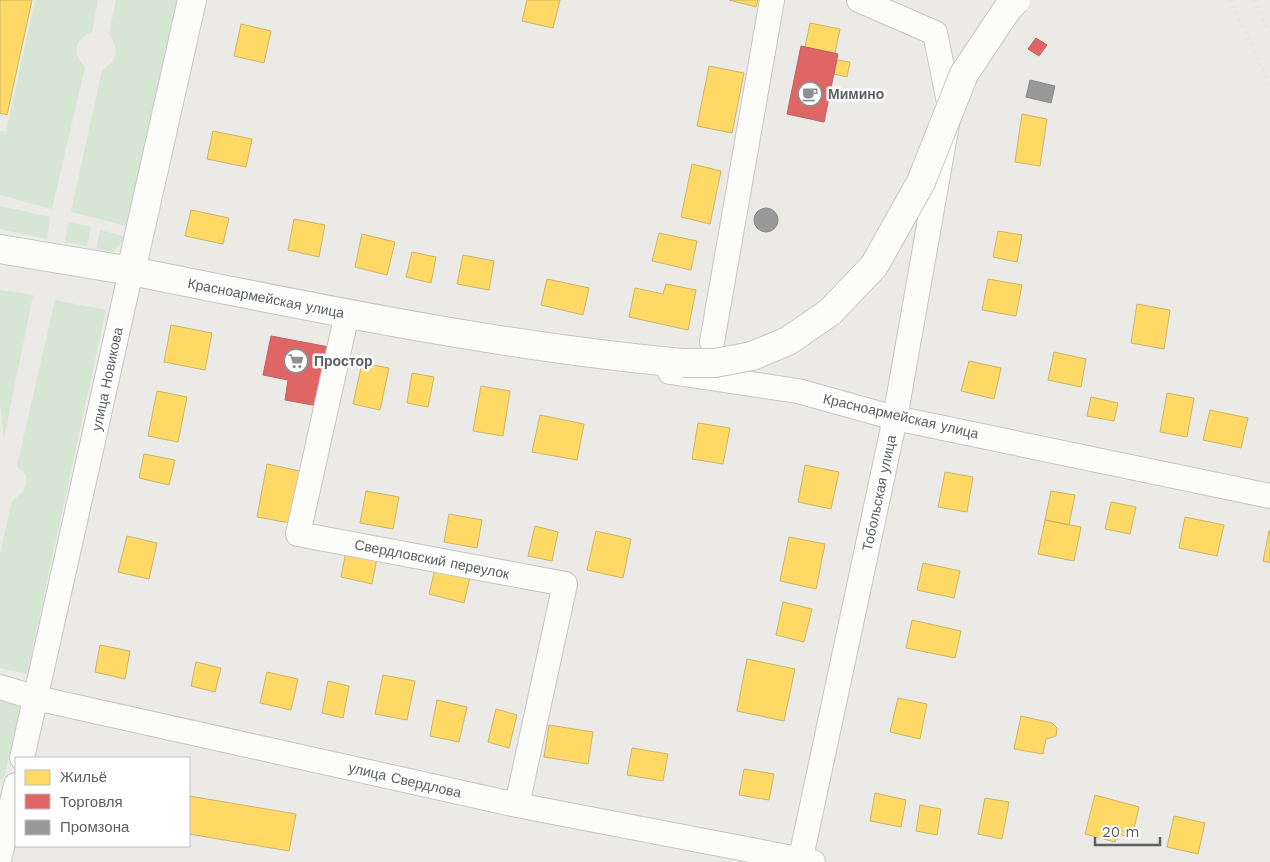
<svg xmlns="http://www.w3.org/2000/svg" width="1270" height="862" font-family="'Work Sans',sans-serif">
	<rect width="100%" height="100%" fill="#ebeae7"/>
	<!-- green -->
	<path fill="#d6e5d4" d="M 35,0 L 98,0 L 92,32 C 73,40 72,53 85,67 L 52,209 L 0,195 L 0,131 L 6,132 Z
		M 116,0 L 180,0 L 130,227 L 71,212 L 102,70 C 118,60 120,49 109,34 Z
		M 0,206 L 50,217 L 47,239 L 0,229 Z
		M 69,222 L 91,227 L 87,246 L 65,242 Z
		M 100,230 L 126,237 L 113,252 L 96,249 Z
		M 0,290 L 33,295 L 4,438 L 0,403 Z
		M 55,300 L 106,310 L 27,674 L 0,668 L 0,554 L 12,501 L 22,493 L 26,485 L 26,475 L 17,466 Z
		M 0,693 L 22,701 L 4,778 L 0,779 Z"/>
	<!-- homes -->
	<path fill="#ffd966" stroke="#ceb565" d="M 0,0 L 32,0 L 7,115 L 0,113 Z
		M 527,0 L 560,0 L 553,28 L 522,21 Z
		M 729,0 L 758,0 L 756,7 Z
		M 810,23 L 840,29 L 835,53 L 805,47 Z
		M 241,24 L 271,31 L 264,63 L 234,56 Z
		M 837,60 L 850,62 L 847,77 L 834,74 Z
		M 709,66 L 744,73 L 732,133 L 697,126 Z
		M 1022,114 L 1047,119 L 1040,166 L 1015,162 Z
		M 213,131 L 252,139 L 246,167 L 207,159 Z
		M 692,164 L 721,171 L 710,224 L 681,217 Z
		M 191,210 L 229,218 L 223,244 L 185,236 Z
		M 294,219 L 325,225 L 319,257 L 288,250 Z
		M 998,231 L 1022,235 L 1017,262 L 993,257 Z
		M 659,233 L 697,241 L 691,270 L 652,261 Z
		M 362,234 L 395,242 L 387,275 L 355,267 Z
		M 412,252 L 436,257 L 431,283 L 406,277 Z
		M 463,255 L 494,261 L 489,290 L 457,284 Z
		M 547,279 L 589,288 L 583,315 L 541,305 Z
		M 988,279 L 1022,285 L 1016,316 L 982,310 Z
		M 666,284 L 696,290 L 688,330 L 629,317 L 635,288 L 663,294 Z
		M 1137,304 L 1170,310 L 1164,349 L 1131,343 Z
		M 171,325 L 212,333 L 205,370 L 164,362 Z
		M 1054,352 L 1086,359 L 1081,387 L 1048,380 Z
		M 969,361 L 1001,368 L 994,399 L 961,391 Z
		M 362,363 L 389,368 L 380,410 L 353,404 Z
		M 412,373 L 434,377 L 428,407 L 407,403 Z
		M 481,386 L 510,391 L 503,436 L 473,431 Z
		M 157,391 L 187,397 L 178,442 L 148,436 Z
		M 1167,393 L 1194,398 L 1187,437 L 1160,432 Z
		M 1091,397 L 1118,403 L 1114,421 L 1087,416 Z
		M 1210,410 L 1248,418 L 1241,448 L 1203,440 Z
		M 540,415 L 584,424 L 577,460 L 532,452 Z
		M 698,423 L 730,428 L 723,464 L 692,459 Z
		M 144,454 L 175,460 L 169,485 L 139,478 Z
		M 267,464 L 300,471 L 290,523 L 257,517 Z
		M 805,465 L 839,472 L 831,509 L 798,502 Z
		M 945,472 L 973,477 L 967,512 L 938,507 Z
		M 366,491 L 399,497 L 393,529 L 360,523 Z
		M 1051,491 L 1075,495 L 1069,525 L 1045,520 Z
		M 1111,502 L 1136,507 L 1130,534 L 1105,529 Z
		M 449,514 L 482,520 L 477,548 L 444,542 Z
		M 1185,517 L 1224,525 L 1217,556 L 1179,548 Z
		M 1045,520 L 1081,527 L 1074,561 L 1038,554 Z
		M 535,526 L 558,532 L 552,561 L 528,556 Z
		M 596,531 L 631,539 L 623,578 L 587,570 Z
		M 1269,531 L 1270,531 L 1270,563 L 1263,561 Z
		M 127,536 L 157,543 L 149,579 L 118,572 Z
		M 789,537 L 825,544 L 816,589 L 780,581 Z
		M 346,551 L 377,558 L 372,584 L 341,577 Z
		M 923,563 L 960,571 L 954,598 L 917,590 Z
		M 435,569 L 470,577 L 464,603 L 429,594 Z
		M 783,602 L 812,609 L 804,642 L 776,635 Z
		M 912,620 L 961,631 L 955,658 L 906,648 Z
		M 100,645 L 130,651 L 125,679 L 95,672 Z
		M 747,659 L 795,669 L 784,721 L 737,711 Z
		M 196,662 L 221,668 L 215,692 L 191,686 Z
		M 267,672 L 298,679 L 291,710 L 260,703 Z
		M 383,675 L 415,681 L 407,720 L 375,714 Z
		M 328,681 L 349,686 L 343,718 L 322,713 Z
		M 898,698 L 927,704 L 920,739 L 890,732 Z
		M 437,700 L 467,707 L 459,742 L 430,736 Z
		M 496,709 L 517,715 L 509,748 L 488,742 Z
		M 1021,716 L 1052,723 L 1057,728 L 1056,736 L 1046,739 L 1043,754 L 1014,749 Z
		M 549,725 L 593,732 L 588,764 L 544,757 Z
		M 632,748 L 668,754 L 663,781 L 627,775 Z
		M 744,769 L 774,774 L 769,800 L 739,795 Z
		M 875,793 L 906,800 L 901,827 L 870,821 Z
		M 1095,795 L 1139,807 L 1132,837 L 1118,834 L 1115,842 L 1085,834 Z
		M 189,796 L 296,814 L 289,851 L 189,834 Z
		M 985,798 L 1009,802 L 1002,839 L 978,834 Z
		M 920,805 L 941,809 L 937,835 L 916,831 Z
		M 1174,816 L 1205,823 L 1198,854 L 1167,847 Z"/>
	<!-- shops -->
	<path fill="#e06666" stroke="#b86465" d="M 1036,38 L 1047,45 L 1039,56 L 1028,49 Z
		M 801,46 L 838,54 L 824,122 L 787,114 Z
		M 271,336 L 329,347 L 318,406 L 285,400 L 288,380 L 263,375 Z"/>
	<!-- industry -->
	<path fill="#999" stroke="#878889" d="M 1030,80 L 1055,86 L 1051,103 L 1026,97 Z
		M754 220a12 12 0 1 1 24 0a12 12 0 1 1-24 0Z"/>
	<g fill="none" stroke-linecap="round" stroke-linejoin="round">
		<!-- minor casing -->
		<g stroke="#c6c6c6" stroke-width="26">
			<path id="minor" d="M 347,314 L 298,534 L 565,584 L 517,805
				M 712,342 L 772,0
				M 670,372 L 798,391 L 895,418 L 1270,496
				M 0,687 L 36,698 L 517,805 L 813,862
				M 22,758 L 131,271
				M 0,856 L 16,785
				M 800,862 L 895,418 L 950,107 L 935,33 L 859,0"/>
		</g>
		<!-- tertiary casing -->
		<g stroke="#c6c6c6" stroke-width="30">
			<path id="tertiary" d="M 131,271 C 313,307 496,346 682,363"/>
		</g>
		<!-- secondary casing -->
		<g stroke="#c8c8c8" stroke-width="30">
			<path id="secondary" d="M 0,249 L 131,271 L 192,0"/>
		</g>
		<!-- minor -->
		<use href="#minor" stroke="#fcfcfb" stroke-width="24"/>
		<!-- tertiary -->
		<use href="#tertiary" stroke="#fcfcfb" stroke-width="28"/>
		<!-- secondary -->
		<use href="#secondary" stroke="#fcfcfb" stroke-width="28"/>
		<!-- rail -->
		<path stroke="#e2e2e2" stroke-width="4" stroke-dasharray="1 6" stroke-linecap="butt" d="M 1231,0 L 1270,88
			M 1255,0 L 1270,34"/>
		<!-- tertiary-bridge casing -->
		<g stroke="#c6c6c6" stroke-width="30" stroke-linecap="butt">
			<path id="tertiary-bridge" d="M 682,363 L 715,363 L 752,356 L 788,341 L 830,312 L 874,266 L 921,182 L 964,74 L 1008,8 L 1016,0"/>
		</g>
		<!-- tertiary-bridge -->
		<use href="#tertiary-bridge" stroke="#fcfcfb" stroke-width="28"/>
	</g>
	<!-- icons -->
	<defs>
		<g id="cafe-ring" transform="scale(1.25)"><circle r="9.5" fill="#fff" stroke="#8e9091" stroke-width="1.5"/><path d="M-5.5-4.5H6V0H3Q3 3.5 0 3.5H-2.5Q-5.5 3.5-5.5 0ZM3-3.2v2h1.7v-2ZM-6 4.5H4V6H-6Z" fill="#8e9091"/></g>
		<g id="supermarket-ring" transform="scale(1.25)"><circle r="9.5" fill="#fff" stroke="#8e9091" stroke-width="1.5"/><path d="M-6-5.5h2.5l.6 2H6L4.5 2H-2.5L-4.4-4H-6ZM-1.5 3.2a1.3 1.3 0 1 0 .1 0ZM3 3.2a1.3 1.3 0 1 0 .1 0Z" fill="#8e9091"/></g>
	</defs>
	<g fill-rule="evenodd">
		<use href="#cafe-ring" x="810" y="94"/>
		<use href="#supermarket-ring" x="296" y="361"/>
	</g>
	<g text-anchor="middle" stroke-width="5" stroke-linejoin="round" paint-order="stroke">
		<!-- poi labels -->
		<g font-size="14" font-weight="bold" fill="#5c6063" stroke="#fff" text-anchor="start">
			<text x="828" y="99">Мимино</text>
			<text x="314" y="366">Простор</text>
		</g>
		<!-- street labels -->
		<g font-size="14" fill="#5c6063" stroke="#fff">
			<text transform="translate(266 298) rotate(11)" y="5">Красноармейская улица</text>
			<text transform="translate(107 379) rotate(-78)" y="5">улица Новикова</text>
			<text transform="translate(901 416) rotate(13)" y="5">Красноармейская улица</text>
			<text transform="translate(879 493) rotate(-78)" y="5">Тобольская улица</text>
			<text transform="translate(432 559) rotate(11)" y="5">Свердловский переулок</text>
			<text transform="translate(405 780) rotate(13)" y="5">улица Свердлова</text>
		</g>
	</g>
	<!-- legend -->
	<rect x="15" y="757" width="175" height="90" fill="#ffffff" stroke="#bebfc1"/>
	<rect x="25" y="770" width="25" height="15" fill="#ffd966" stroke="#bebfc1"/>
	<text x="60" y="782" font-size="15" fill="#5c6063">Жильё</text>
	<rect x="25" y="794" width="25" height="15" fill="#e06666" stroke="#bebfc1"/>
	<text x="60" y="807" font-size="15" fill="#5c6063">Торговля</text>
	<rect x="25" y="820" width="25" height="15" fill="#999999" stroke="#bebfc1"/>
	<text x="60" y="832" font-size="15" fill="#5c6063">Промзона</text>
	<!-- scale -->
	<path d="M1095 837v8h65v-8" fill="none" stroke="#5c6063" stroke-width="2.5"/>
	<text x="1102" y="837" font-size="15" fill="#5c6063" stroke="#ffffff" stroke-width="4" paint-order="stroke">20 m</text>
</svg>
